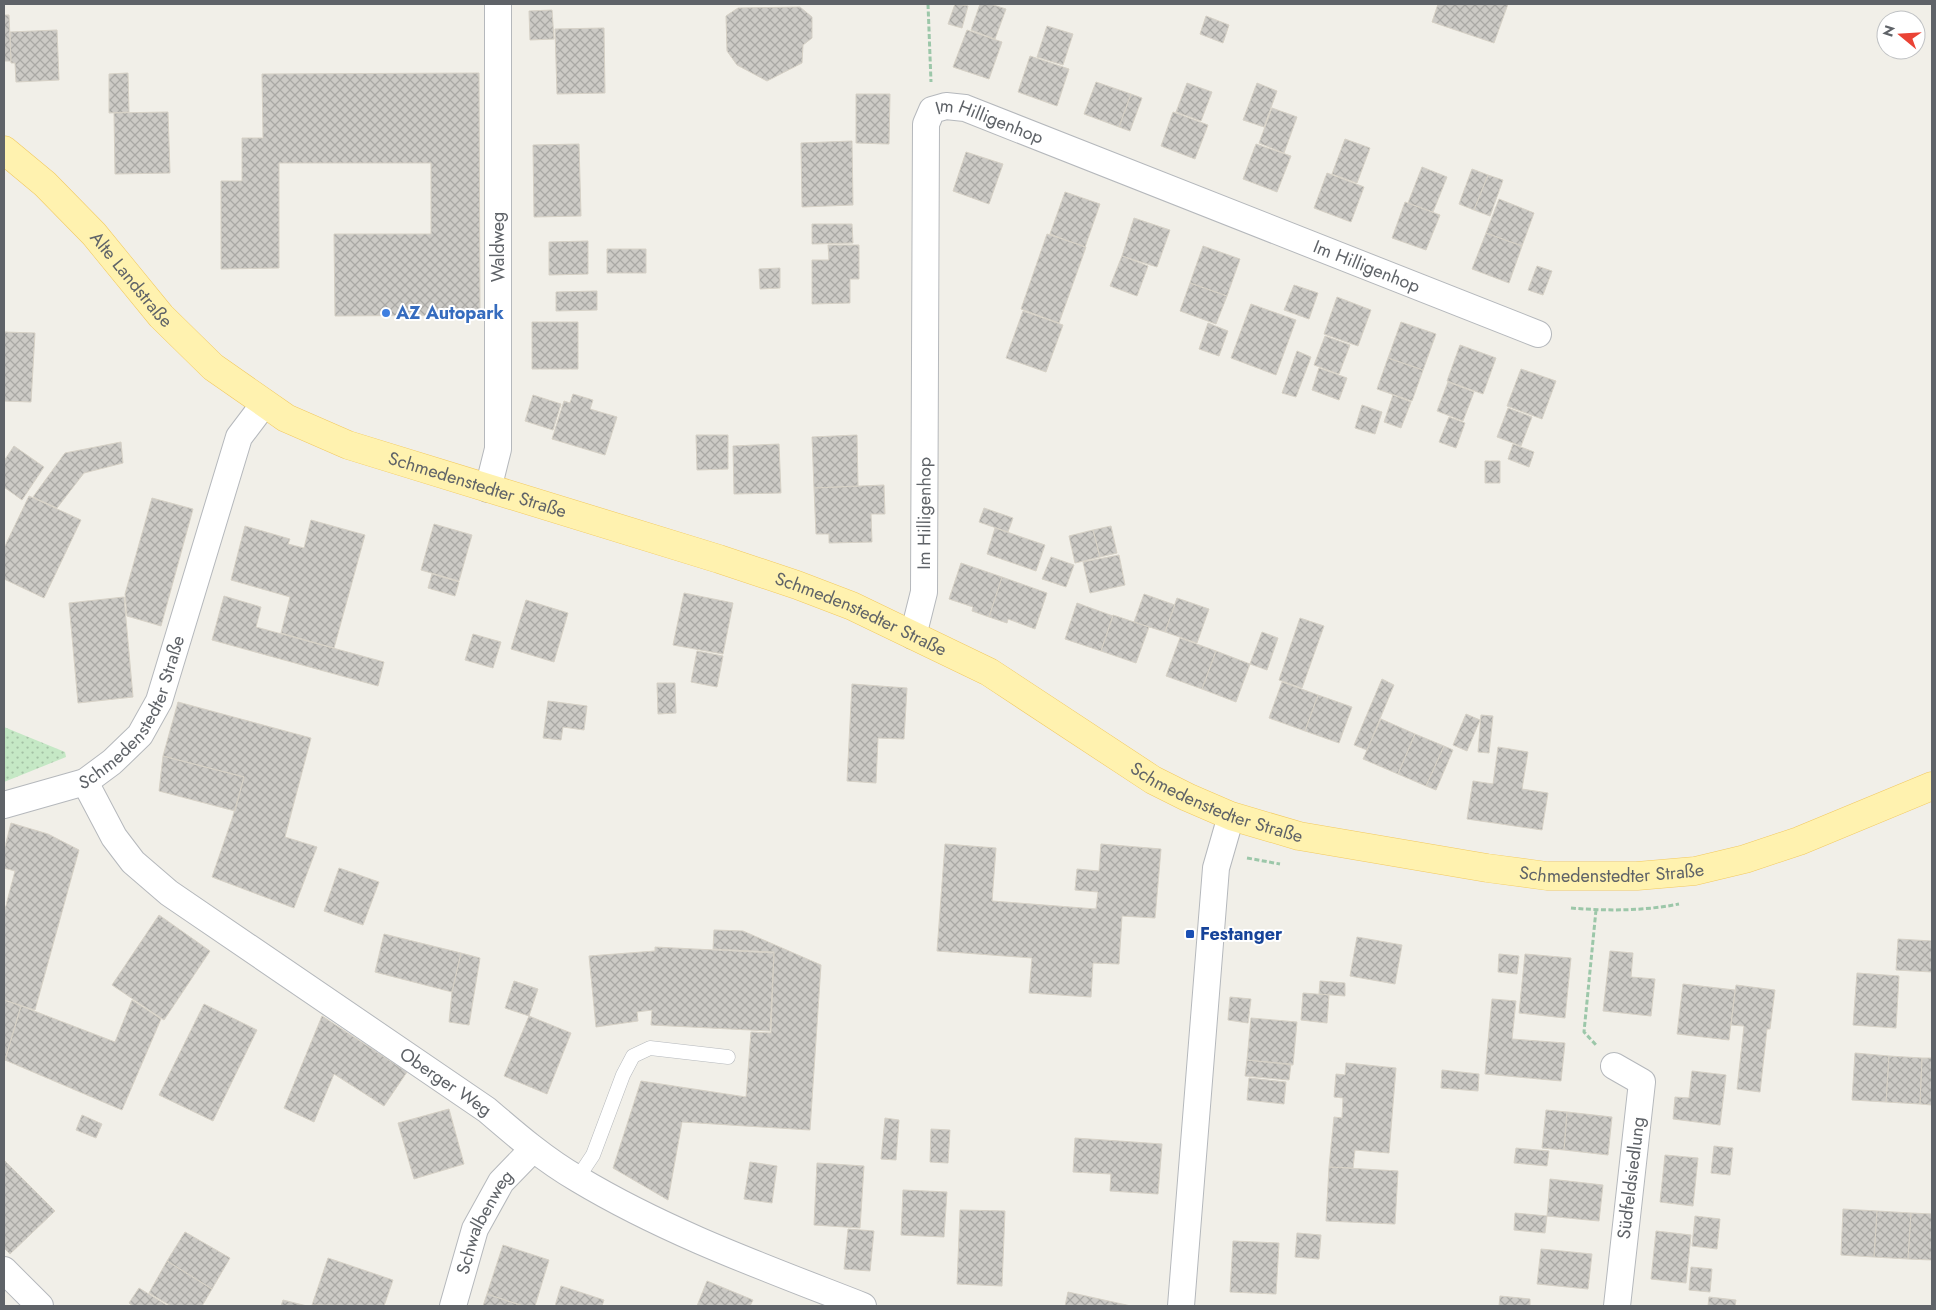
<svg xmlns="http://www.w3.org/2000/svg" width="1936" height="1310" font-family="Jost,sans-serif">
	<defs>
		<pattern id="grass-dots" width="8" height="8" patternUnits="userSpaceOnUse" patternTransform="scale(1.25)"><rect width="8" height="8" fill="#c5e8c5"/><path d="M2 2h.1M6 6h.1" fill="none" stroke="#a3c0a4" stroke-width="1.8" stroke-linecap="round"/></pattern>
		<pattern id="building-cross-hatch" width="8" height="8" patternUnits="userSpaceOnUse" patternTransform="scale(1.25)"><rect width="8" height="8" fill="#cccac5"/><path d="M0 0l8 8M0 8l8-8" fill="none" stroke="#a9a8a4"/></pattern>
	</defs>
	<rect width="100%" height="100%" fill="#f1efe8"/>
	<!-- grass -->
	<path fill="url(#grass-dots)" d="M 4,727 L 65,752 L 66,757 L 4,782 Z"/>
	<!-- building -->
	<path fill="url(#building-cross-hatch)" stroke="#d6d1c6" d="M 955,4 L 968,6 L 962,28 L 948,24 Z
		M 980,4 L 990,4 L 1006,9 L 995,39 L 971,30 Z
		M 1438,4 L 1508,4 L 1494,43 L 1432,22 Z
		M 800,7 L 812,17 L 812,38 L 803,45 L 802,63 L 767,81 L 737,65 L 727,51 L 726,16 L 738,8 Z
		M 552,10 L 554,39 L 530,40 L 529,11 Z
		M 4,15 L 9,15 L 11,61 L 4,61 Z
		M 1206,16 L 1229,25 L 1223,43 L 1200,34 Z
		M 1047,26 L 1073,34 L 1063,65 L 1037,57 Z
		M 604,28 L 605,93 L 557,94 L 555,29 Z
		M 57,30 L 59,80 L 16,82 L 15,63 L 11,63 L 10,32 Z
		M 967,30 L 1002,42 L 989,79 L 953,67 Z
		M 1030,56 L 1069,69 L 1057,106 L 1018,92 Z
		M 128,73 L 129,112 L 109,113 L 109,74 Z
		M 479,73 L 480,315 L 335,316 L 334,234 L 431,234 L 431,163 L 279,163 L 279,268 L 221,269 L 221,181 L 242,181 L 242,138 L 263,138 L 262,74 Z
		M 1096,82 L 1131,94 L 1119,127 L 1084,114 Z
		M 1187,83 L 1212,92 L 1201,121 L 1176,112 Z
		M 1257,83 L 1277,91 L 1264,127 L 1243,120 Z
		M 856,94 L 890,94 L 889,144 L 856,143 Z
		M 1131,94 L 1142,98 L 1130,131 L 1119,127 Z
		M 1272,108 L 1297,117 L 1284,153 L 1259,143 Z
		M 168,112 L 170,173 L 115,174 L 114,113 Z
		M 1173,112 L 1208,125 L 1195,159 L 1161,146 Z
		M 1345,139 L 1370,148 L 1357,183 L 1332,174 Z
		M 852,141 L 853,205 L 802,207 L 801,143 Z
		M 579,144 L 581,216 L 534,217 L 533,145 Z
		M 1256,144 L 1291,156 L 1277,192 L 1243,179 Z
		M 966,152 L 1003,164 L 989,204 L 953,191 Z
		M 1422,167 L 1447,177 L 1433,212 L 1408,203 Z
		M 1472,169 L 1488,175 L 1474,210 L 1459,204 Z
		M 1327,173 L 1364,187 L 1351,222 L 1314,208 Z
		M 1488,175 L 1503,180 L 1490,216 L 1474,210 Z
		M 1065,192 L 1100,204 L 1085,247 L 1050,234 Z
		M 1499,199 L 1534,213 L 1522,246 L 1486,233 Z
		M 1405,202 L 1440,215 L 1426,250 L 1392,238 Z
		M 1134,218 L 1170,230 L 1157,267 L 1122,256 Z
		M 812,224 L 852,224 L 853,243 L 812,244 Z
		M 1486,233 L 1522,246 L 1509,283 L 1472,269 Z
		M 1047,234 L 1086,247 L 1059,323 L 1021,309 Z
		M 588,241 L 588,274 L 549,275 L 549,242 Z
		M 828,245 L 859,245 L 859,279 L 850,279 L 850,303 L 812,304 L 812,260 L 829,260 Z
		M 1203,246 L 1240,259 L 1227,296 L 1190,283 Z
		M 607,249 L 646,249 L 646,273 L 607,273 Z
		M 1122,256 L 1148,266 L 1137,296 L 1110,286 Z
		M 1537,266 L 1552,271 L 1543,295 L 1528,290 Z
		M 780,268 L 780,288 L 760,289 L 759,269 Z
		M 1190,283 L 1227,296 L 1216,324 L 1180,311 Z
		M 1294,285 L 1318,293 L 1309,319 L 1284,310 Z
		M 597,291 L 597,310 L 556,311 L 556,292 Z
		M 1337,297 L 1371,310 L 1358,346 L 1324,334 Z
		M 1251,304 L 1296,320 L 1276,375 L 1231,358 Z
		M 1023,311 L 1063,325 L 1046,372 L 1006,358 Z
		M 532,322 L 578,322 L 578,369 L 532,369 Z
		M 1401,322 L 1436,334 L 1423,370 L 1388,358 Z
		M 1208,323 L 1228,331 L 1219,356 L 1199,349 Z
		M 4,332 L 35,333 L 31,402 L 4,401 Z
		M 1325,336 L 1350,345 L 1339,374 L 1314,365 Z
		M 1460,345 L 1496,358 L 1483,394 L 1447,381 Z
		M 1297,351 L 1311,357 L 1296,397 L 1282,393 Z
		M 1388,358 L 1423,370 L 1412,401 L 1377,389 Z
		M 1319,368 L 1347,378 L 1339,400 L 1312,390 Z
		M 1521,369 L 1556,381 L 1542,419 L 1507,406 Z
		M 1448,382 L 1474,392 L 1463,421 L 1437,411 Z
		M 573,394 L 593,400 L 590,409 L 617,417 L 605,455 L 552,439 L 564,401 L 570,403 Z
		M 533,395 L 561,404 L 553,430 L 525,421 Z
		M 1393,395 L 1411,402 L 1401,428 L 1384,422 Z
		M 1362,405 L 1382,412 L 1375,434 L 1355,428 Z
		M 1508,408 L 1532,417 L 1521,446 L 1497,437 Z
		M 1449,417 L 1465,423 L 1456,448 L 1439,442 Z
		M 696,435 L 728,435 L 728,469 L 697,470 Z
		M 857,435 L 858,486 L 814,488 L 812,437 Z
		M 121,442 L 123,463 L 84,473 L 57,508 L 33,497 L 65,453 Z
		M 779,444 L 781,493 L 734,494 L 733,446 Z
		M 1513,444 L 1534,452 L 1529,467 L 1508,459 Z
		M 14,446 L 44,467 L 22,500 L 4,487 L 4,461 Z
		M 1485,461 L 1500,461 L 1500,483 L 1485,483 Z
		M 884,485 L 885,514 L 871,514 L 872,542 L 829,543 L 829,534 L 816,534 L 814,488 Z
		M 29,496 L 81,520 L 44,598 L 4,579 L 4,548 Z
		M 152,498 L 193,509 L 161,626 L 127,616 L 125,594 Z
		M 984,508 L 1013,518 L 1008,532 L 979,522 Z
		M 311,520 L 365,535 L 334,648 L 281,633 L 290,597 L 231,580 L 245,526 L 290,539 L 288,544 L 304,548 Z
		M 434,524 L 472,535 L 459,581 L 421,570 Z
		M 1111,526 L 1117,553 L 1100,557 L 1093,530 Z
		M 995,528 L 1045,545 L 1036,571 L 987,554 Z
		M 1093,530 L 1100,557 L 1075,563 L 1069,536 Z
		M 1119,555 L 1125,585 L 1090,593 L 1083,562 Z
		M 1051,557 L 1074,565 L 1066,587 L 1042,579 Z
		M 961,563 L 1002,577 L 989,617 L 972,611 L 973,607 L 949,599 Z
		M 432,574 L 459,582 L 455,596 L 428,588 Z
		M 1002,577 L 1047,593 L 1035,629 L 1008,619 L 1007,623 L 989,617 Z
		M 684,593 L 733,603 L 723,654 L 673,645 Z
		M 1144,594 L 1175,605 L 1165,632 L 1134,622 Z
		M 224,596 L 261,607 L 256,627 L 384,662 L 378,686 L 212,640 Z
		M 124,597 L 133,697 L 78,703 L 69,603 Z
		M 1177,598 L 1209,609 L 1197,643 L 1165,632 Z
		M 526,600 L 568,613 L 554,662 L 511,649 Z
		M 1077,603 L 1113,616 L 1101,651 L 1065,639 Z
		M 1113,615 L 1149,627 L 1136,663 L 1101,651 Z
		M 1300,618 L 1324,626 L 1302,688 L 1279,680 Z
		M 1262,632 L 1278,638 L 1267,670 L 1250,664 Z
		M 473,634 L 501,642 L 493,668 L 465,660 Z
		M 1180,638 L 1216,651 L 1202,689 L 1166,676 Z
		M 697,651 L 723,656 L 717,687 L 691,682 Z
		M 1216,651 L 1250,664 L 1236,702 L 1202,689 Z
		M 1382,679 L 1394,685 L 1367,750 L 1354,745 Z
		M 1282,682 L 1318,695 L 1305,731 L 1269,718 Z
		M 657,683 L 675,683 L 676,713 L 658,714 Z
		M 852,684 L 907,688 L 904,739 L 878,738 L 876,783 L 847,781 Z
		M 1318,695 L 1352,707 L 1339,743 L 1305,731 Z
		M 548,701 L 587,706 L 584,730 L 563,727 L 561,740 L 543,738 Z
		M 178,702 L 311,738 L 285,837 L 317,847 L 294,908 L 212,877 L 232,819 L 244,777 L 163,756 Z
		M 1466,714 L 1480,720 L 1467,751 L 1453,745 Z
		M 1481,715 L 1493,716 L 1489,753 L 1478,752 Z
		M 1381,719 L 1415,734 L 1398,774 L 1363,759 Z
		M 1415,734 L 1444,746 L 1426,786 L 1398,774 Z
		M 1444,746 L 1453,750 L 1436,790 L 1426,786 Z
		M 1498,747 L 1528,752 L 1522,789 L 1548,793 L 1542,830 L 1467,819 L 1473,781 L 1493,784 Z
		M 163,756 L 244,777 L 235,811 L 159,791 Z
		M 11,823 L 48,834 L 79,850 L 35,1010 L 4,1000 L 4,913 L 15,871 L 4,868 L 4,851 Z
		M 945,844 L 996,848 L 992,901 L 1096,909 L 1098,892 L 1075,890 L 1077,869 L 1099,871 L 1101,844 L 1161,849 L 1155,918 L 1122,916 L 1119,964 L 1093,963 L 1091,997 L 1029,993 L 1032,958 L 937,951 Z
		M 339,868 L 379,882 L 363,925 L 324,911 Z
		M 159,915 L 210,951 L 164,1020 L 112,985 Z
		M 714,930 L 743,931 L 821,965 L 810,1130 L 682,1122 L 668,1200 L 613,1168 L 641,1081 L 746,1097 L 751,1032 L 771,1033 L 774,952 L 713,949 Z
		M 384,934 L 461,953 L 452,992 L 375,972 Z
		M 1357,937 L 1402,945 L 1395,984 L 1350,976 Z
		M 1898,939 L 1932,941 L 1932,972 L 1896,970 Z
		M 655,947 L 774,953 L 770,1031 L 651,1025 L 652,1010 L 637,1012 L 638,1021 L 596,1027 L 589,956 L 655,951 Z
		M 1610,951 L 1633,953 L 1631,977 L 1655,979 L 1651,1016 L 1603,1011 Z
		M 461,953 L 480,958 L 469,1025 L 449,1022 L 452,992 Z
		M 1499,954 L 1519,956 L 1517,974 L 1498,972 Z
		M 1525,954 L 1571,958 L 1565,1018 L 1519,1013 Z
		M 1857,973 L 1899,976 L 1896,1028 L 1853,1025 Z
		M 514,981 L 538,989 L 529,1016 L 505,1008 Z
		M 1320,981 L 1345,983 L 1345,996 L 1319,994 Z
		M 1683,984 L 1735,990 L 1729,1040 L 1677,1034 Z
		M 1736,985 L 1775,990 L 1770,1029 L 1767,1029 L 1760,1092 L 1737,1089 L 1744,1026 L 1731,1025 Z
		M 1303,993 L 1329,995 L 1327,1023 L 1301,1020 Z
		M 1230,997 L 1251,999 L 1248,1023 L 1228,1020 Z
		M 1492,999 L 1516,1001 L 1512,1039 L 1565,1043 L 1561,1081 L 1485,1074 Z
		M 4,1000 L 21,1006 L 4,1063 Z
		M 132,1000 L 161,1019 L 122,1110 L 5,1060 L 21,1006 L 115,1042 Z
		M 204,1004 L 257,1030 L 213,1121 L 159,1095 Z
		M 322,1016 L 407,1072 L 384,1106 L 334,1074 L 314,1122 L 284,1108 Z
		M 529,1016 L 571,1033 L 547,1094 L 504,1076 Z
		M 1251,1018 L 1297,1022 L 1293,1065 L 1247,1060 Z
		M 1855,1053 L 1889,1056 L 1886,1102 L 1852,1100 Z
		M 1889,1056 L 1922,1058 L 1920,1104 L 1886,1102 Z
		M 1922,1058 L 1932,1058 L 1932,1105 L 1920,1104 Z
		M 1247,1060 L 1291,1064 L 1289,1080 L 1245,1076 Z
		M 1346,1063 L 1396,1068 L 1389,1153 L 1355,1150 L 1353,1168 L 1329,1167 L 1334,1117 L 1342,1118 L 1343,1098 L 1334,1097 L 1336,1074 L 1345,1075 Z
		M 1442,1070 L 1479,1074 L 1478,1091 L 1441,1088 Z
		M 1692,1071 L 1726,1075 L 1720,1125 L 1673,1119 L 1675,1097 L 1689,1098 Z
		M 1249,1078 L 1286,1082 L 1284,1104 L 1247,1100 Z
		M 449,1109 L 464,1164 L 414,1179 L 398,1123 Z
		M 1546,1110 L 1567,1112 L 1564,1150 L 1542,1148 Z
		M 1567,1112 L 1612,1117 L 1608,1155 L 1564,1150 Z
		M 82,1115 L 102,1124 L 96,1138 L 76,1130 Z
		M 885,1118 L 899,1120 L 896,1160 L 881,1159 Z
		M 931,1129 L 950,1130 L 948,1163 L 930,1162 Z
		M 1075,1138 L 1162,1144 L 1158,1194 L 1110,1191 L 1111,1174 L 1073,1172 Z
		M 1714,1146 L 1733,1148 L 1730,1175 L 1711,1173 Z
		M 1516,1148 L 1549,1151 L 1547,1166 L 1514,1163 Z
		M 1665,1155 L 1698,1158 L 1693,1206 L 1660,1202 Z
		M 4,1160 L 55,1211 L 10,1254 L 4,1248 Z
		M 750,1162 L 777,1166 L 772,1203 L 744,1199 Z
		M 817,1163 L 864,1166 L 860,1228 L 814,1225 Z
		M 1329,1167 L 1398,1171 L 1395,1224 L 1326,1221 Z
		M 1550,1179 L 1603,1185 L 1599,1221 L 1547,1216 Z
		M 903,1190 L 947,1192 L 944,1237 L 901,1235 Z
		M 1843,1209 L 1877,1211 L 1874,1257 L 1841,1255 Z
		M 960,1210 L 1005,1211 L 1002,1286 L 957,1284 Z
		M 1877,1211 L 1911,1213 L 1908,1259 L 1874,1257 Z
		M 1515,1213 L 1547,1216 L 1545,1233 L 1514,1230 Z
		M 1911,1213 L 1932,1214 L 1932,1260 L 1908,1259 Z
		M 1695,1216 L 1720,1219 L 1717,1249 L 1692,1246 Z
		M 848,1229 L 874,1231 L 870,1271 L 844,1269 Z
		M 1656,1231 L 1691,1235 L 1686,1283 L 1651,1279 Z
		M 185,1232 L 230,1258 L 212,1289 L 167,1261 Z
		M 1297,1233 L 1321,1235 L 1319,1259 L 1295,1257 Z
		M 1233,1241 L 1279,1243 L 1276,1294 L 1230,1292 Z
		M 503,1245 L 549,1260 L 535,1306 L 523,1306 L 487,1294 Z
		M 1541,1249 L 1592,1254 L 1588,1289 L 1537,1284 Z
		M 328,1258 L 393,1280 L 384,1306 L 312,1305 Z
		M 167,1261 L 212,1289 L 202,1306 L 171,1306 L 149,1293 Z
		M 1691,1267 L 1712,1269 L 1710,1292 L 1689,1290 Z
		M 707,1281 L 753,1300 L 750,1306 L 697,1306 Z
		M 561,1286 L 604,1300 L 602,1306 L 555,1306 Z
		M 139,1288 L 168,1306 L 133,1306 L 129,1303 Z
		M 1068,1292 L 1131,1306 L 1065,1306 Z
		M 487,1294 L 523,1306 L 483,1306 Z
		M 1500,1296 L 1530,1299 L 1530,1306 L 1499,1306 Z
		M 1709,1297 L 1736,1300 L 1735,1306 L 1708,1306 Z
		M 283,1300 L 307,1306 L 281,1306 Z"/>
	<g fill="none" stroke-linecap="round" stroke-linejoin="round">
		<!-- lane casing -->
		<g stroke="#b5b8bc" stroke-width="15">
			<path id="lane" d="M 577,1179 L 593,1155 L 623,1075 L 633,1056 L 650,1048 L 728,1057"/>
		</g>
		<!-- street casing -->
		<g stroke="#b5b8bc" stroke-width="28">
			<g id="street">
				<path d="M 488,489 L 498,449 L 498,4"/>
				<path id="s1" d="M 913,636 L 924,592 L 926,124 L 932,110 L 946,106 L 965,108 L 1538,334"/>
				<path id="s2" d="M 85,782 L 114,837 L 133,862 L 169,893 L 487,1110 C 516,1135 545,1160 578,1179 C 668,1233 766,1268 863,1306"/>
				<path id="s3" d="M 4,805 L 85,782 L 112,762 L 140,735 L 159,701 L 239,437 L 264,404"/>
				<path d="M 1614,1066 L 1642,1082 L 1617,1306"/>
				<path d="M 4,1270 L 40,1306"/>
				<path id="s4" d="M 453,1306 L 475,1229 L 501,1182 L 533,1149"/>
				<path d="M 1181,1306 L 1216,868 L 1231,816"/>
			</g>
		</g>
		<!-- primary casing -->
		<g stroke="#f2c960" stroke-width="29">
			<g id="primary">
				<path id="s5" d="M 4,150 L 45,184 L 94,234 L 161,316 L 213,367 L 286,418 L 348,445 L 719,559 L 797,585 L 852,606 L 989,672 L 1153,780 L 1187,797 L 1231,816 L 1299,836 L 1487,868 L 1547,876 L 1637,876 L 1695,871 L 1745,859 L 1799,841 L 1932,786"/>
			</g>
		</g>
		<!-- path -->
		<path stroke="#9cc7a9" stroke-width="3" stroke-dasharray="5 2.5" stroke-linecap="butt" d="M 928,4 L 931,82
			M 1247,858 L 1280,864
			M 1571,908 C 1606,911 1644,911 1679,904
			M 1596,910 L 1584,1032 L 1596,1045"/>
		<!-- lane -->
		<use href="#lane" stroke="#fff" stroke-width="14"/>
		<!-- street -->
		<use href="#street" stroke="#fff" stroke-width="26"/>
		<!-- primary -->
		<use href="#primary" stroke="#fff2af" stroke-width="28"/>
	</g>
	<!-- markers -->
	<circle fill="#3f7fe0" stroke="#fff" stroke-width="2" cx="386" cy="313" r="5"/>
	<rect fill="#1a4fb4" stroke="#fff" stroke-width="2" x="1185" y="929" width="10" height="10" rx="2.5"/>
	<g text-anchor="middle" stroke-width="4" stroke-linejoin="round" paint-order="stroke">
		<!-- street labels -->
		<g font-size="18" fill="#5f6368" stroke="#fff">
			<text dy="6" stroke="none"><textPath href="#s1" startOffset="589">Im Hilligenhop</textPath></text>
			<text transform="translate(498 247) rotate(-90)" y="6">Waldweg</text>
			<text dy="6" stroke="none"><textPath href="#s1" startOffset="994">Im Hilligenhop</textPath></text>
			<text dy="6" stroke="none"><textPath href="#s5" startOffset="182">Alte Landstraße</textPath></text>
			<text dy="6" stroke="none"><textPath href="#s5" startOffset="594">Schmedenstedter Straße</textPath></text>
			<text dy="6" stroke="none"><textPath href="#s1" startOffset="124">Im Hilligenhop</textPath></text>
			<text dy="6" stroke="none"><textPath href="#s5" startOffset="999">Schmedenstedter Straße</textPath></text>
			<text dy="6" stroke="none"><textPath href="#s3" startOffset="171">Schmedenstedter Straße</textPath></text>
			<text dy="6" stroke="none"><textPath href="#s5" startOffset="1404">Schmedenstedter Straße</textPath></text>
			<text dy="6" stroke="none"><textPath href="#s5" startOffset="1809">Schmedenstedter Straße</textPath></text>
			<text dy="6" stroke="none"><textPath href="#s2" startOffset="476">Oberger Weg</textPath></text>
			<text transform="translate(1631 1178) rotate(-83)" y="6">Südfeldsiedlung</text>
			<text dy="6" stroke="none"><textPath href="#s4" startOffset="90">Schwalbenweg</textPath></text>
		</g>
		<!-- shop labels -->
		<g font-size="18" font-weight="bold" fill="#366cbe" stroke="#fff" text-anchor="start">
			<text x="396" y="319">AZ Autopark</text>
		</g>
		<!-- transit labels -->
		<g font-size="18" font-weight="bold" fill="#164399" stroke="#fff" text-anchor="start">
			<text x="1200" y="940">Festanger</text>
		</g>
	</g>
	<!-- border -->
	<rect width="1936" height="1310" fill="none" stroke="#5f6368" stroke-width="10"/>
	<!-- north arrow -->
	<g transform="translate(1901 35) rotate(288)"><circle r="24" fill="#ffffff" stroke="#bfc1c3"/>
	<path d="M0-4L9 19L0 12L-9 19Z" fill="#ea4335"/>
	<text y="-8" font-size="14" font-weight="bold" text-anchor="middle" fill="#5f6368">N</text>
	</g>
</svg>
